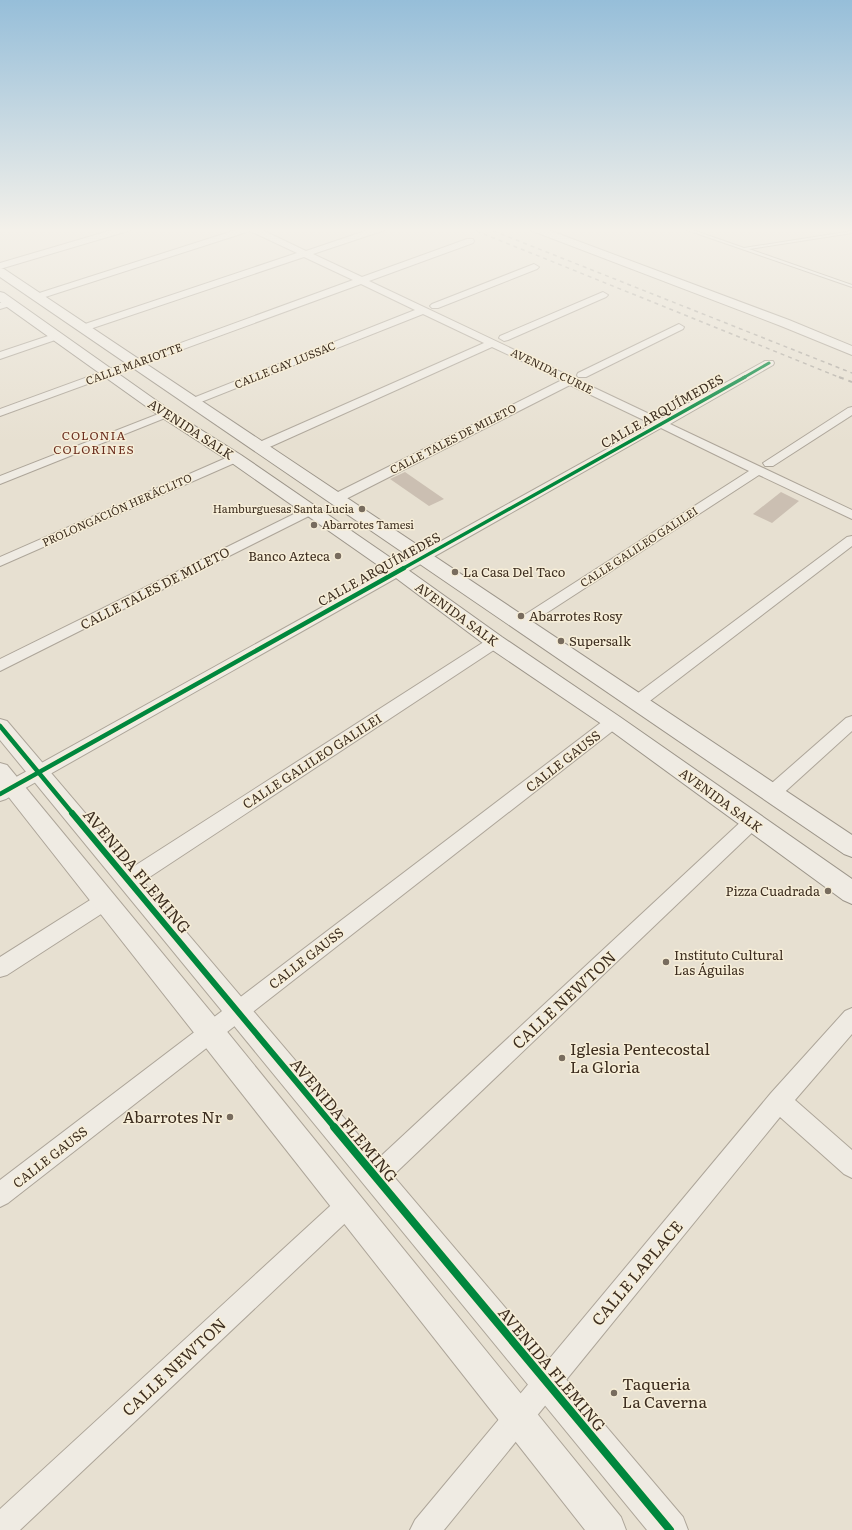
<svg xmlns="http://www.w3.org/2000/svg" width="852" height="1530" font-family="Literata,serif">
	<rect width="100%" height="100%" fill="#e7e0d1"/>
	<!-- building -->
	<path fill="#cbbfb2" d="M 405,472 L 444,499 L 429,506 L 390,479 Z
		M 781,492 L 799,501 L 772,523 L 753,514 Z"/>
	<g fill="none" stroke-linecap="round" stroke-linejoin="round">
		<!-- service casing -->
		<g stroke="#ada599" stroke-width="2">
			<path id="service" d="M 681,228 L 687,228 L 744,248 L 852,231 L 852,233 L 749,249 L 852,285 L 852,287 Z"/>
		</g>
		<!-- minor casing -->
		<g stroke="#ada599" stroke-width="2">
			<path id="minor" d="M 119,228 L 132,228 L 131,230 L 0,269 L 0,263 Z
				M 242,228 L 258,228 L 306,251 L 374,228 L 386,228 L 385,230 L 313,254 L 362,277 L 467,239 L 473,239 L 474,241 L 473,243 L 369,281 L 660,419 L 765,361 L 773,361 L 774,363 L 773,365 L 670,424 L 852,510 L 852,519 L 759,475 L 525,627 L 520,629 L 515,627 L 513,624 L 515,621 L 749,471 L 661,428 L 6,799 L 0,801 L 0,786 L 652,424 L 570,385 L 340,502 L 330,502 L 329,499 L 330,496 L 562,380 L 492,347 L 263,450 L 255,450 L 253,447 L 255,444 L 484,343 L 423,314 L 196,404 L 192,405 L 186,402 L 188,400 L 415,310 L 361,284 L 0,416 L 0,409 L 353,280 L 304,257 L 87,330 L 79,330 L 78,328 L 79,326 L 297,253 L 250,231 L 39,299 L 33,299 L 31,297 L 33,295 Z
				M 534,264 L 539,267 L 537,269 L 438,308 L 432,308 L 430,306 L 432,304 Z
				M 603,292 L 608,295 L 606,297 L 508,340 L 504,341 L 499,338 L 500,336 Z
				M 10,300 L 13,301 L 15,303 L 13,305 L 0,309 L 0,303 Z
				M 679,324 L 684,327 L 683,329 L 586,377 L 578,377 L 577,375 L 578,373 Z
				M 57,333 L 61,334 L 62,336 L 61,338 L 0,359 L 0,352 Z
				M 852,407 L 852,415 L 773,466 L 765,466 L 763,463 L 848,408 Z
				M 166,411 L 170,412 L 172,414 L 170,416 L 0,484 L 0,476 Z
				M 235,454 L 239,455 L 241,458 L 239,461 L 0,566 L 0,557 Z
				M 310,506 L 315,507 L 316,510 L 315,513 L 0,671 L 0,659 Z
				M 852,536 L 852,546 L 642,707 L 636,709 L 630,707 L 628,703 L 630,699 L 847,537 Z
				M 495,637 L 500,638 L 503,642 L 500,646 L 136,886 L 129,888 L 122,886 L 120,880 L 122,874 L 490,638 Z
				M 613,716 L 619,718 L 621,722 L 619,726 L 8,1203 L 0,1207 L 0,1180 L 607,718 Z
				M 852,716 L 852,731 L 777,799 L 771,801 L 765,799 L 762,794 L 765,789 L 846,718 Z
				M 752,815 L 758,817 L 761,822 L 758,827 L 383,1185 L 375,1189 L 367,1185 L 363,1177 L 367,1169 L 746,817 Z
				M 105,893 L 112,895 L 115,901 L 112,907 L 7,975 L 0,977 L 0,957 L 98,895 Z
				M 852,1008 L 852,1034 L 795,1100 L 852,1150 L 852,1178 L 844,1174 L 780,1117 L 444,1530 L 410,1530 L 415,1520 L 771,1093 L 845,1011 Z
				M 349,1192 L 357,1196 L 361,1204 L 357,1212 L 20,1530 L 0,1530 L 0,1509 L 341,1196 Z"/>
		</g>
		<!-- tertiary casing -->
		<g stroke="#ada599" stroke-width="2">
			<path id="tertiary" d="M 529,228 L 543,228 L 789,320 L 852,346 L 852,355 L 781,326 L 530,230 Z
				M 0,719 L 7,721 L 683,1517 L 688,1530 L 647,1530 L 0,740 Z
				M 0,763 L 7,765 L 220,1023 L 621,1517 L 626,1530 L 585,1530 L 0,786 Z"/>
		</g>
		<!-- secondary casing -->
		<g stroke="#9c958a" stroke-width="2">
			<path id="secondary" d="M 0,268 L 4,269 L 852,835 L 852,857 L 844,854 L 0,277 Z
				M 0,292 L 4,293 L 171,411 L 241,455 L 404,567 L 502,637 L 620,717 L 852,879 L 852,904 L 843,900 L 606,727 L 488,647 L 392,575 L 229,461 L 161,417 L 0,302 Z"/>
		</g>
		<!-- service -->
		<use href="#service" fill="#efebe3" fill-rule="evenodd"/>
		<!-- minor -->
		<use href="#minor" fill="#efebe3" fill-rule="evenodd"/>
		<!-- tertiary -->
		<use href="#tertiary" fill="#efebe3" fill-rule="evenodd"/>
		<!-- secondary -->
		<use href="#secondary" fill="#efebe3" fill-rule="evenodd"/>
		<!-- rail-far1 -->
		<path stroke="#afaaa2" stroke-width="1.5" stroke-dasharray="4 4" stroke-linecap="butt" d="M 469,228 L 841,378
			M 486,228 L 852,373"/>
		<!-- rail -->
		<path stroke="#afaaa2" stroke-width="2" stroke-dasharray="5 5" stroke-linecap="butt" d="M 839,377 L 852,382"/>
		<!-- cycleway-far4 casing -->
		<g stroke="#f7eed8" stroke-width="4.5">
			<path id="cycleway-far4" d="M 743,378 L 769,363"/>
		</g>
		<!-- cycleway-far3 casing -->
		<g stroke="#f7eed8" stroke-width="5.5">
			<path id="cycleway-far3" d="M 402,569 L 745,377"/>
		</g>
		<!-- cycleway-far2 casing -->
		<g stroke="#f7eed8" stroke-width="7">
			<path id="cycleway-far2" d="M 0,726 L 73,814
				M 0,794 L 404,568"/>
		</g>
		<!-- cycleway-far1 casing -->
		<g stroke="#f7eed8" stroke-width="8">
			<path id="cycleway-far1" d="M 72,813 L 335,1128"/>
		</g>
		<!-- cycleway casing -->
		<g stroke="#f7eed8" stroke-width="10">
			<path id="cycleway" d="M 334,1127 L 670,1530"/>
		</g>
		<!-- cycleway-far4 -->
		<use href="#cycleway-far4" stroke="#00873e" stroke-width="3"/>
		<!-- cycleway-far3 -->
		<use href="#cycleway-far3" stroke="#00873e" stroke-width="3.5"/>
		<!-- cycleway-far2 -->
		<use href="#cycleway-far2" stroke="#00873e" stroke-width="4.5"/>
		<!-- cycleway-far1 -->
		<use href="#cycleway-far1" stroke="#00873e" stroke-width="6"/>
		<!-- cycleway -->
		<use href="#cycleway" stroke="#00873e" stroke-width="8"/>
	</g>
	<!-- sky -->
	<linearGradient id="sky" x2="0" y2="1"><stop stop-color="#96bed9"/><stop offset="0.52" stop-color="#f4f1ea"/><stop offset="1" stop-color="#f4f1ea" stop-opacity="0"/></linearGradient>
	<rect width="852" height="442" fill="url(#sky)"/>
	<!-- markers -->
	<g fill="#786c5e" stroke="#f7eed8" stroke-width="1.5">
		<circle cx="362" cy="509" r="4"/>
		<circle cx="314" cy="525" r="4"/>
		<circle cx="338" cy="556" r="4"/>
		<circle cx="455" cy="572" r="4"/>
		<circle cx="521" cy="616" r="4"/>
		<circle cx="561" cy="641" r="4"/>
		<circle cx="828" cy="891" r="4"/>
		<circle cx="666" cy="962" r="4"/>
		<circle cx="562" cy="1058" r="4"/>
		<circle cx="230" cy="1117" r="4"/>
		<circle cx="614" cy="1393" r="4"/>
	</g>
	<g text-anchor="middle" stroke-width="3" stroke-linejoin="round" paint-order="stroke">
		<!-- far-street labels -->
		<g font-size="11" fill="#3d2e20" stroke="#f7eed8">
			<text transform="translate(134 364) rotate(-20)" y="4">CALLE MARIOTTE</text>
			<text transform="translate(285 365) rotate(-22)" y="4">CALLE GAY LUSSAC</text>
			<text transform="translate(552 371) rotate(26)" y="4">AVENIDA CURIE</text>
			<text transform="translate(453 439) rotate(-27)" y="4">CALLE TALES DE MILETO</text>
			<text transform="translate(117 510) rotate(-24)" y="4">PROLONGACIÓN HERÁCLITO</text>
			<text transform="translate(639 547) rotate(-33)" y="4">CALLE GALILEO GALILEI</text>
		</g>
		<!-- far-poi labels -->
		<g font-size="11" fill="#3d2e20" stroke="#f7eed8" text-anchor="end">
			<text x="354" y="513">Hamburguesas Santa Lucia</text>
			<text x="322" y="529" text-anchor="start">Abarrotes Tamesi</text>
		</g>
		<!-- far-neighbourhood labels -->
		<g font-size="12" letter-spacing="1" fill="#6b2e1e" stroke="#f7eed8">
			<text x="94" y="440">COLONIA<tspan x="94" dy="14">COLORINES</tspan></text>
		</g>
		<!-- street labels -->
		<g font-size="13" fill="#3d2e20" stroke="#f7eed8">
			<text transform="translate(662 411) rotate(-29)" y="5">CALLE ARQUÍMEDES</text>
			<text transform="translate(191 429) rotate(33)" y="5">AVENIDA SALK</text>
			<text transform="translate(379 569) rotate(-29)" y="5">CALLE ARQUÍMEDES</text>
			<text transform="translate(155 588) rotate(-27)" y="5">CALLE TALES DE MILETO</text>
			<text transform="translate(457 614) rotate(36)" y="5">AVENIDA SALK</text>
			<text transform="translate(312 761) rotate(-33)" y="5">CALLE GALILEO GALILEI</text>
			<text transform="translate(563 761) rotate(-38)" y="5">CALLE GAUSS</text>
			<text transform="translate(721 800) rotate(36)" y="5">AVENIDA SALK</text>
			<text transform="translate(306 958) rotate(-38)" y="5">CALLE GAUSS</text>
			<text transform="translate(50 1157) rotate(-38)" y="5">CALLE GAUSS</text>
		</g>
		<!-- poi labels -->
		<g font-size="13" fill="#3d2e20" stroke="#f7eed8" text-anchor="start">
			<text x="330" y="561" text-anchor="end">Banco Azteca</text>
			<text x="463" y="577">La Casa Del Taco</text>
			<text x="529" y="621">Abarrotes Rosy</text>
			<text x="569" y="646">Supersalk</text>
			<text x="820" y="896" text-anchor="end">Pizza Cuadrada</text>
			<text x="674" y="960">Instituto Cultural<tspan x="674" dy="15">Las Águilas</tspan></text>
		</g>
		<!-- near-street labels -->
		<g font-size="16" fill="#3d2e20" stroke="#f7eed8">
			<text transform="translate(137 871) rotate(50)" y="6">AVENIDA FLEMING</text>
			<text transform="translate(564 1000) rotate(-43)" y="6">CALLE NEWTON</text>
			<text transform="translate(344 1120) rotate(50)" y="6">AVENIDA FLEMING</text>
			<text transform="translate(637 1273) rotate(-50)" y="6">CALLE LAPLACE</text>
			<text transform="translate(174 1367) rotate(-43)" y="6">CALLE NEWTON</text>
			<text transform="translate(552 1369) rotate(50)" y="6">AVENIDA FLEMING</text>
		</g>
		<!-- near-poi labels -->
		<g font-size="16" fill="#3d2e20" stroke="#f7eed8" text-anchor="start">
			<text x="570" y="1055">Iglesia Pentecostal<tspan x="570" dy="18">La Gloria</tspan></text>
			<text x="222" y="1123" text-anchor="end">Abarrotes Nr</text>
			<text x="622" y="1390">Taqueria<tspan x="622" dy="18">La Caverna</tspan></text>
		</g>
	</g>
</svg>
